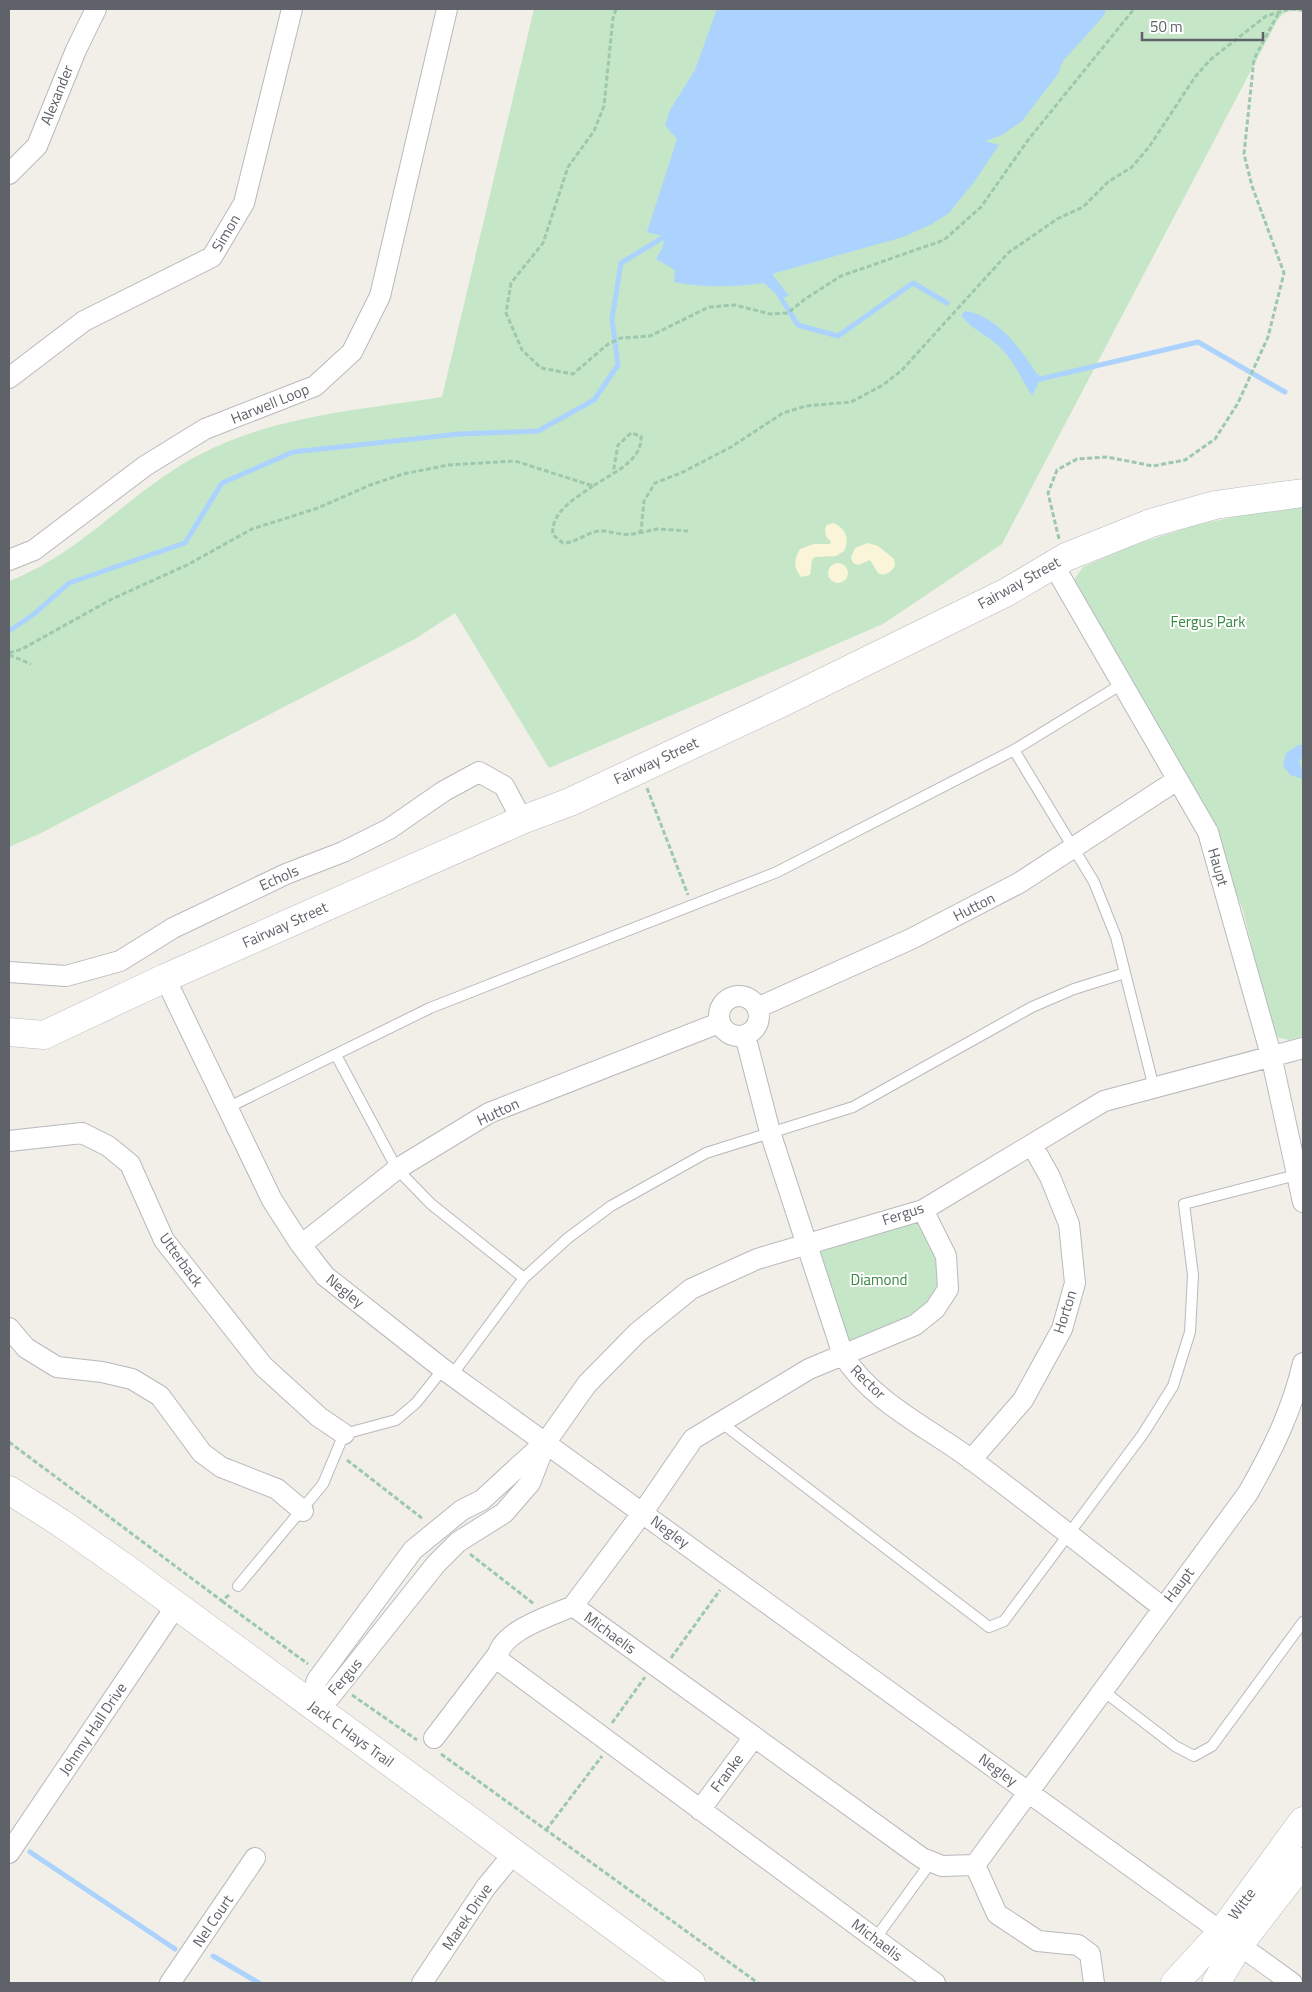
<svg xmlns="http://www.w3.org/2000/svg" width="1312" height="1992" font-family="'Titillium Web',sans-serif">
	<rect width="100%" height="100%" fill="#f1efe8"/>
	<!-- green -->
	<path fill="#c5e7c8" d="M 534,9 L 1303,9 L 1303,12 C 1289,10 1284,10 1276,23 L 1002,544 L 883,624 L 549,768 L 455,613 L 415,639 L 39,834 L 9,847 L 9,581 C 79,555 130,492 195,457 C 270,416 359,410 442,397 Z
		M 1303,507 L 1303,1036 L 1289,1040 L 1279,1038 L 1272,1030 L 1243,910 L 1198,799 L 1076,584 L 1075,578 L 1083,567 L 1134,545 L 1196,525 L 1272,509 Z
		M 922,1211 L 945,1256 L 933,1308 L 844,1353 L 808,1244 Z"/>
	<!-- sand -->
	<path fill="#faf5d9" d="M 834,523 C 846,529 850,539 844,551 L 836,556 L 815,557 L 812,560 L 810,575 L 801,577 C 793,567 794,559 800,549 L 814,544 L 830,544 L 831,542 L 826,536 L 825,528 L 827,525 Z
		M 868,543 L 878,546 L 894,559 L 895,566 C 891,572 885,577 878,573 L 870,560 L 858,565 L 853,563 L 851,557 L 855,548 Z
		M828 573a10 10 0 1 1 20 0a10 10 0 1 1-20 0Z"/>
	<!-- water -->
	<path fill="#abd3fe" d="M 717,9 L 1107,9 L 1102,18 L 1063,61 L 1058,74 L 1022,121 L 1002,135 L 985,141 L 999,145 L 974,182 L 949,213 L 932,224 L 903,237 L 772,274 L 789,296 L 780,298 L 764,283 C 735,287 703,288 674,282 L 675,270 L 656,259 L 662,249 L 665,237 L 647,232 L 677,139 L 665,125 L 670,110 L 695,70 Z
		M 965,311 C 999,316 1023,352 1040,379 L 1032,396 C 1022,380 1014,361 1000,347 C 987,335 972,330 961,315 Z
		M 1298,745 L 1303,745 L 1303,756 L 1299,762 L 1303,770 L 1303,779 L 1290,775 L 1283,766 L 1286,753 Z"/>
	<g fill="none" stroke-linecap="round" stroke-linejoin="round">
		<!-- stream -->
		<path stroke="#abd3fe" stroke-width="5" d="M 778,293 L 798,325 L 838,336 L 913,283 L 947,303
			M 1035,375 L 1040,379 L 1198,342 L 1285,392
			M 9,631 L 33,615 L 69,583 L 185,543 L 222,483 L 293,452 L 459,434 L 538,431 L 594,400 L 618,365 L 612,319 L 621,263 L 669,234
			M 30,1852 L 175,1949
			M 213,1956 L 259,1983"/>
		<!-- lane casing -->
		<g stroke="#b8b9be" stroke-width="12">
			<path id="lane" d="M 1014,750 L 1094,882 L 1116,937 L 1154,1088
				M 336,1055 L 397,1169 L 431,1204 L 524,1278
				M 229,1107 L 430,1008 L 777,872 L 1014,750 L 1122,684
				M 452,1375 L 524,1278 L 568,1238 L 611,1206 L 706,1153 L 853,1107 L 1032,1007 L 1074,989 L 1125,973
				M 722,1423 L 989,1627 L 1004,1621 L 1143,1434 L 1173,1386 L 1190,1332 L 1193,1275 L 1184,1204 L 1300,1174
				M 238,1586 L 323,1484 L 344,1434 L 396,1420 L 416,1403 L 443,1369
				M 1102,1690 L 1175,1746 L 1194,1756 L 1212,1746 L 1303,1622
				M 875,1939 L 931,1862"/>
		</g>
		<!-- street casing -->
		<g stroke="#b8b9be" stroke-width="22">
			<path id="street" d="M 9,174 L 37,146 L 76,50 L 96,9
				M 9,378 L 84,321 L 212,257 L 244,203 L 292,9
				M 9,560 L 34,550 L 145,466 L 205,429 L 315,386 L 352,352 L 380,296 L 447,9
				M 1053,564 L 1208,832 L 1271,1055 L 1303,1202
				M 9,972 L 66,976 L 120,961 L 173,928 L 286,874 L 343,852 L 389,829 L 444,791 L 479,772 L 504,786 L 522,820
				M 165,978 L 272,1200 L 301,1245 L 325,1276 L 443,1369 L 1292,1983
				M719 1016a20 20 0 1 1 40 0a20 20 0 1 1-40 0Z
				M 757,1008 L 911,939 L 1019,883 L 1177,780
				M 745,1035 L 770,1132 L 843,1355 C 872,1402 929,1428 972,1460 C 1036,1508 1099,1558 1162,1607
				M 9,1141 L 82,1133 L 108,1146 L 130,1164 L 164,1240 L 263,1366 L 319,1417 L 344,1434
				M 301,1245 L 397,1169 L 489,1113 L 719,1023
				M 9,1328 L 26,1348 L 57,1367 L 102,1372 L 132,1379 L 160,1396 L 202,1453 L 221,1467 L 277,1489 L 303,1511
				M 971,1460 L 1023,1400 L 1062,1329 L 1075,1283 L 1069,1224 L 1050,1177 L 1032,1145
				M 573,1606 L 643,1512 L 693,1439 L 809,1369 L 915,1325 L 935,1309 L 948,1289 L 946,1256 L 923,1210
				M 309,1703 L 329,1698 L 436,1564 L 458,1542 L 504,1513 L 530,1483 L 546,1442 L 587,1384 L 637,1333 L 691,1289 L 757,1259 L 923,1210 L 1104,1101 L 1303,1048
				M 309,1703 L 317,1680 L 413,1550 L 462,1510 L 482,1500 L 544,1443
				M 434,1738 L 498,1654
				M 700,1810 L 754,1737
				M 9,1853 L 176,1606
				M 975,1865 L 1248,1493 C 1272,1451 1292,1411 1303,1363
				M 975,1865 L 997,1914 L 1038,1941 L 1078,1945 L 1090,1954 L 1094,1983
				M 170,1983 L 255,1858
				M 422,1983 L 486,1887 L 514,1853
				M 935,1983 L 497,1659 C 499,1631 551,1616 573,1606 L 922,1858 L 942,1866 L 975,1865"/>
		</g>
		<!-- secondary casing -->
		<g stroke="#b6b9bf" stroke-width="29">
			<path id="secondary" d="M 9,1032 L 44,1035 L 165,978 L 522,820 L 570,802 L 777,705 L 1007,592 L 1066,557 L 1151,523 L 1215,505 L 1303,493
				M 9,1490 L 61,1523 L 128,1570 L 691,1983
				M 1175,1983 L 1221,1933 L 1303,1821
				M 1216,1983 L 1238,1946 L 1303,1862"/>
		</g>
		<!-- path -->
		<path stroke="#9ec8ae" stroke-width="3" stroke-dasharray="5 2.5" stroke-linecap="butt" d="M 616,9 L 613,18 L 604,106 L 594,131 L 568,167 L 543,243 L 511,283 L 506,313 L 522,350 L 541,368 L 573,374 L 608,344 L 621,338 L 650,336 L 709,307 L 735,305 L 770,314 L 788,313 L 805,299 L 841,276 L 944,240 L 981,207 L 1028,140 L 1134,9
			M 593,486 C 576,498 550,512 553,535 L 563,543 C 577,543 588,531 601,531 C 615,531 627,539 641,531 L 644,501 L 655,483 L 683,472 L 731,447 L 783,413 L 806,406 L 851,402 L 883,385 L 902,370 L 1008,253 L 1057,219 L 1083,207 L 1108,182 L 1132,167 L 1149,147 L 1195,77 L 1211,59 L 1266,16 L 1290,9 L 1303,10
			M 639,533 L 657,529 L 688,531
			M 1059,539 L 1048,493 L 1057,470 L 1077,459 L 1107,457 L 1153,466 L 1185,460 L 1215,439 L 1238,403 L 1268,337 L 1284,273 L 1252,186 L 1244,154 L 1254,59 L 1279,12
			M 9,653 L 22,649 L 112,599 L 187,565 L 252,529 L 318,508 L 370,485 L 403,474 L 448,465 L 515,461 L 593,486 C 611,474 643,461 641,436 L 631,433 L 618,445 L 613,473
			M 9,655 L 31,664
			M 647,788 L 688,895
			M 9,1442 L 222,1601 L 230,1594
			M 347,1460 L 423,1519
			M 470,1554 L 534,1604
			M 222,1601 L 308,1664
			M 671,1658 L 720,1590
			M 352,1695 L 417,1740
			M 612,1723 L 645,1677
			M 441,1754 L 758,1983
			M 546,1830 L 602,1756"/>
		<!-- lane -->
		<use href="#lane" stroke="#fff" stroke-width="10"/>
		<!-- street -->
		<use href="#street" stroke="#fff" stroke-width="20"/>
		<!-- secondary -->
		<use href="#secondary" stroke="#fff" stroke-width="28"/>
	</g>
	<g text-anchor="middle" stroke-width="4" stroke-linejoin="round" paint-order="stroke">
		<!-- street labels -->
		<g font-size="15" fill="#5f6268" stroke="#fff">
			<text transform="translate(57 95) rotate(-68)" y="5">Alexander</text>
			<text transform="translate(226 233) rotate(-59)" y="5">Simon</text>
			<text transform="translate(270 404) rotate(-22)" y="5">Harwell Loop</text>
			<text transform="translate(1019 583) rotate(-29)" y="5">Fairway Street</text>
			<text transform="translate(656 761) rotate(-25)" y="5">Fairway Street</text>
			<text transform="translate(1218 867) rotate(74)" y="5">Haupt</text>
			<text transform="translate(279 878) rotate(-24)" y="5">Echols</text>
			<text transform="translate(974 907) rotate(-27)" y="5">Hutton</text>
			<text transform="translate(285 925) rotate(-24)" y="5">Fairway Street</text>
			<text transform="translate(498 1112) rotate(-25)" y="5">Hutton</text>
			<text transform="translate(903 1214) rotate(-18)" y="5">Fergus</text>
			<text transform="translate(181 1260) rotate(54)" y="5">Utterback</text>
			<text transform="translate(345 1291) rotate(39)" y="5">Negley</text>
			<text transform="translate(1065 1312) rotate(-72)" y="5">Horton</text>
			<text transform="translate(868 1382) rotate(44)" y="5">Rector</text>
			<text transform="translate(670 1532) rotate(36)" y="5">Negley</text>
			<text transform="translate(1179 1585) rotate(-53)" y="5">Haupt</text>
			<text transform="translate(610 1633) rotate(36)" y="5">Michaelis</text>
			<text transform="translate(345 1677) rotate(-49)" y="5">Fergus</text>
			<text transform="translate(93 1729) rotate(-56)" y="5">Johnny Hall Drive</text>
			<text transform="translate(351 1734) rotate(36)" y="5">Jack C Hays Trail</text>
			<text transform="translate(998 1770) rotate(36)" y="5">Negley</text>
			<text transform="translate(727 1773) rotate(-53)" y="5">Franke</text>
			<text transform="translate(1242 1904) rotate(-54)" y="5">Witte</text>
			<text transform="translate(467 1917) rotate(-56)" y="5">Marek Drive</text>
			<text transform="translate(213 1921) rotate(-56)" y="5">Nel Court</text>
			<text transform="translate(877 1940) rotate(37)" y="5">Michaelis</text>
		</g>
		<!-- park labels -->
		<g font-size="15" fill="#378641" stroke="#fff">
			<text x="1208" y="627">Fergus Park</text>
			<text x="879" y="1285">Diamond</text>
		</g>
	</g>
	<!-- border -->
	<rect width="1312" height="1992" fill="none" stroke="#5f6268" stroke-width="20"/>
	<!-- scale -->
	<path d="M1142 32v8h121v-8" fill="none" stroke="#5f6268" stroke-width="2.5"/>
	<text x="1150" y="32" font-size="15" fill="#5f6268" stroke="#ffffff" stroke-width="4" paint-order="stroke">50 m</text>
</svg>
